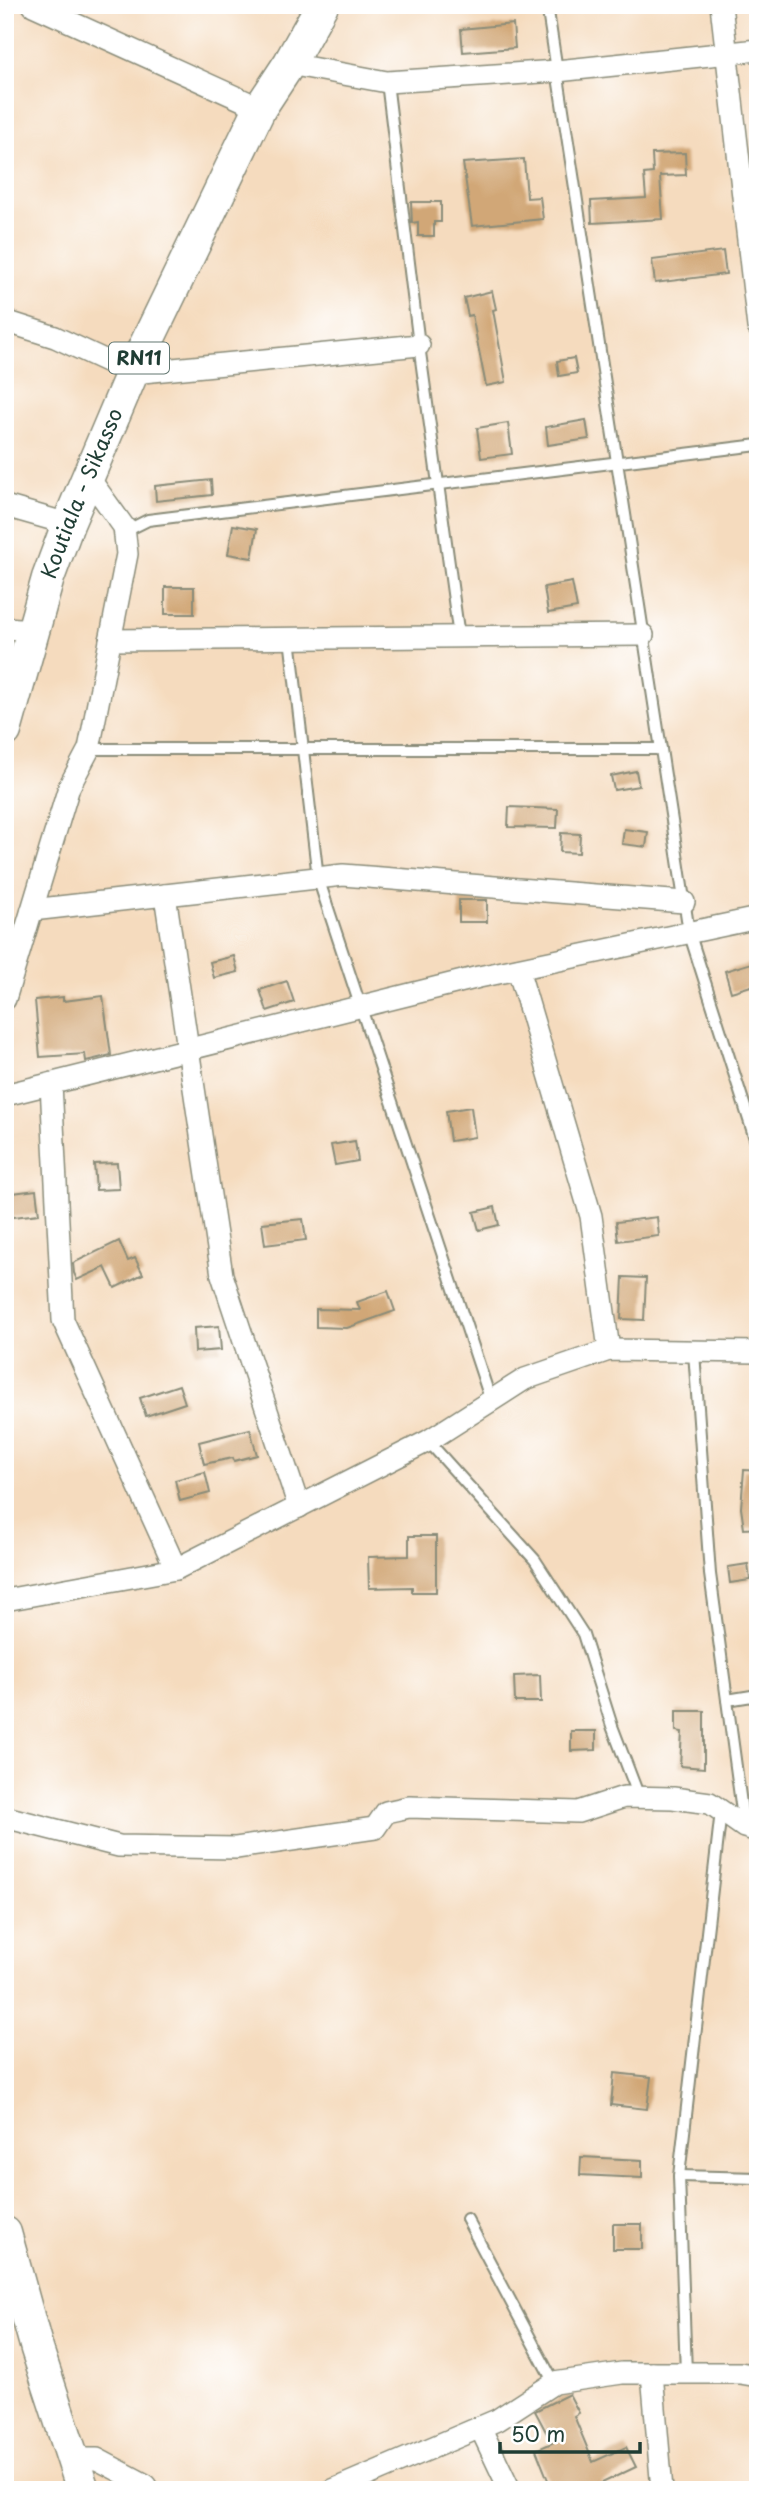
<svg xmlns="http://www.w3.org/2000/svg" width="763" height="2495" font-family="'Playpen Sans',sans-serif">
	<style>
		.building { fill: #d1a777 }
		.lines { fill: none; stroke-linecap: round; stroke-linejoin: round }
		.service-casing { stroke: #8a8c79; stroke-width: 14 }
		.minor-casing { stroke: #8a8c79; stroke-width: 24 }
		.primary-casing { stroke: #8a8c79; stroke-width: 35 }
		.service { stroke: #fff; stroke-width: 10 }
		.minor { stroke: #fff; stroke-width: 21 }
		.primary { stroke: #fff; stroke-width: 32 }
		.labels { text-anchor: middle; stroke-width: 5; stroke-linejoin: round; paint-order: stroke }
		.shield { fill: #fff; stroke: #627771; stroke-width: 2 }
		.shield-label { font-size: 19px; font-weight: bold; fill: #1f3d34 }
		.street-label { font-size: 21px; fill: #1f3d34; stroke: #fff }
	</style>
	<rect width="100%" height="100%" fill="#fff"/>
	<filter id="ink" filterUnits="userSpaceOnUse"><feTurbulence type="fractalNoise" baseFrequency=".0143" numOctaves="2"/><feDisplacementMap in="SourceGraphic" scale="14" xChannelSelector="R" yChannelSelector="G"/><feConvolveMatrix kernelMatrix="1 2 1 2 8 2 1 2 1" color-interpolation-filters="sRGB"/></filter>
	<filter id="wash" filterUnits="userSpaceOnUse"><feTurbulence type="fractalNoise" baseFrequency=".00686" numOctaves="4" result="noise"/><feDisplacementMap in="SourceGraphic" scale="28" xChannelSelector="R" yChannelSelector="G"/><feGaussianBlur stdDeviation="1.57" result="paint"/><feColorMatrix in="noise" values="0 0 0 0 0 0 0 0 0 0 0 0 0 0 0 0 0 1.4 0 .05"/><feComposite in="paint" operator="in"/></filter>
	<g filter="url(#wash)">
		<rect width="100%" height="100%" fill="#f5dbbe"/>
		<g id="blocks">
			<g class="building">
				<path d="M 513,24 L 515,48 L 463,52 L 461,29 Z"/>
				<path d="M 685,153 L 686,175 L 660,176 L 663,219 L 592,223 L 591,201 L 646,198 L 644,174 L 653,173 L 652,154 Z"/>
				<path d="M 524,159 L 527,198 L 540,197 L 543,219 L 472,226 L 463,163 Z"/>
				<path d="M 411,202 L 441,202 L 441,222 L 434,222 L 434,236 L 418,236 L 418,222 L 412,223 Z"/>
				<path d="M 723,251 L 726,274 L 655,283 L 652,260 Z"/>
				<path d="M 492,291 L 496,309 L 493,310 L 506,382 L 486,386 L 472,315 L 468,316 L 464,298 Z"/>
				<path d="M 574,358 L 577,373 L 559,376 L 557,361 Z"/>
				<path d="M 586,420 L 589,439 L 548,445 L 546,427 Z"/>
				<path d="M 508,423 L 512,454 L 481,458 L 477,428 Z"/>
				<path d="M 211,480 L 212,495 L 156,501 L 155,486 Z"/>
				<path d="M 233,525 L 257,529 L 252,558 L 228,554 Z"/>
				<path d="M 572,582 L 577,608 L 548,613 L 544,587 Z"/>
				<rect x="165" y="587" width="29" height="27"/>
				<path d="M 636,771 L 639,786 L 614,790 L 611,776 Z"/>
				<path d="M 509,807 L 558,809 L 557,828 L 508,827 Z"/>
				<path d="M 624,829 L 648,832 L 646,847 L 622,844 Z"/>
				<path d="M 561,833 L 580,834 L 579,853 L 560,852 Z"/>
				<rect x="459" y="900" width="28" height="22"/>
				<path d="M 234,956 L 238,972 L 214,978 L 210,962 Z"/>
				<path d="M 758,961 L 758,984 L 731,992 L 725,971 Z"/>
				<path d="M 287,981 L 294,1002 L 267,1011 L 260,990 Z"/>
				<path d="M 103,996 L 111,1055 L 86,1061 L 85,1054 L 40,1057 L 35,1000 L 63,997 L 63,1001 Z"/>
				<path d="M 471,1107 L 475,1137 L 450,1141 L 446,1111 Z"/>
				<path d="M 355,1141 L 358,1161 L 335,1165 L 331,1145 Z"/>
				<path d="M 117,1163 L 119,1189 L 96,1190 L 94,1164 Z"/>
				<path d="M 36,1190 L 39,1214 L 5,1218 L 5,1194 Z"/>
				<path d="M 495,1207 L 499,1225 L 479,1230 L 474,1212 Z"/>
				<path d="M 657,1217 L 659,1236 L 618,1241 L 616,1222 Z"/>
				<path d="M 303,1219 L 306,1240 L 265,1245 L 262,1223 Z"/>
				<path d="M 119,1241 L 128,1261 L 135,1258 L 143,1274 L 115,1288 L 105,1267 L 77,1280 L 74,1273 L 73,1263 Z"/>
				<path d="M 623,1277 L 646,1278 L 644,1320 L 621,1319 Z"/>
				<path d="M 388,1291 L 395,1311 L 347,1328 L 316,1327 L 316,1309 L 360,1310 L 357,1302 Z"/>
				<path d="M 219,1326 L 221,1350 L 195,1352 L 194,1328 Z"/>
				<path d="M 179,1385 L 185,1403 L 146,1416 L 140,1398 Z"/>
				<path d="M 250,1429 L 257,1455 L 234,1461 L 233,1458 L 204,1464 L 199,1442 Z"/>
				<path d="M 744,1470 L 758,1471 L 758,1528 L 744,1529 L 741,1508 Z"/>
				<path d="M 205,1472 L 210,1493 L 180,1501 L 175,1480 Z"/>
				<path d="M 409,1536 L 436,1536 L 436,1592 L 412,1592 L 412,1587 L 369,1588 L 368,1557 L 409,1556 Z"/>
				<path d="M 748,1564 L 750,1580 L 730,1583 L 728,1567 Z"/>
				<path d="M 540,1675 L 541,1702 L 515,1702 L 514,1676 Z"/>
				<path d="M 676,1711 L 704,1711 L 704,1768 L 680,1766 L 682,1732 L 676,1731 Z"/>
				<path d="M 571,1731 L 596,1731 L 596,1750 L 571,1751 Z"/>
				<path d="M 614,2073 L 651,2077 L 647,2109 L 611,2105 Z"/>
				<path d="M 581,2157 L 642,2160 L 642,2178 L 580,2175 Z"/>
				<rect x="613" y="2224" width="29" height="25"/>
				<path d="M 569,2394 L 579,2413 L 574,2416 L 593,2462 L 626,2447 L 636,2467 L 602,2483 L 605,2490 L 566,2490 L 564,2485 L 552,2490 L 536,2450 L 552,2443 L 535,2411 Z"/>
			</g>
		</g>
	</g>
	<g filter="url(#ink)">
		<use href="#blocks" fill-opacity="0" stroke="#8a8c79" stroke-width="2"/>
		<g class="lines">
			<defs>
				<g id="service">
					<path d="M 547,5 L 689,932 L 758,1148"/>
					<path d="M 387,82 L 419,345 L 459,637"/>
					<path d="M 124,532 L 148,520 L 758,445"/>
					<path d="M 290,638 L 318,878 L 491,1401"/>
					<path d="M 89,749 L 661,749"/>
					<path d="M 694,1352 L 710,1574 L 744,1826"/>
					<path d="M 428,1441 L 535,1560 L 583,1634 L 612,1726 L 639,1797"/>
					<path d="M 727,1700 L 758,1695"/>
					<path d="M 679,2176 L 758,2178"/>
					<path d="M 467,2219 L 554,2383"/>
					<path d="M 686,2373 L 679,2176 L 721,1811"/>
				</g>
				<g id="minor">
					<path d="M 33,5 L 260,108"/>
					<path d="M 721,5 L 758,327"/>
					<path d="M 289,64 L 387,82 L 557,71 L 758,50"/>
					<path d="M 5,321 L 55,337 L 132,373 L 419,345"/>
					<path d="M 5,506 L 68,524"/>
					<path d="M 5,628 L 34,630"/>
					<path d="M 110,640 L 643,635"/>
					<path d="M 165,895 L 222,1275 L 299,1507"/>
					<path d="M 32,910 L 343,875 L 684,902"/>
					<path d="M 518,969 L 591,1216 L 609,1350"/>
					<path d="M 5,999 L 69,787 L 89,749 L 127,554 L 124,527 L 88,477"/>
					<path d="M 51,1084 L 63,1320 L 176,1569"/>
					<path d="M 5,1095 L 479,977 L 758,918"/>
					<path d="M 5,1600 L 176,1569 L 428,1441 L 525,1379 L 609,1350 L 758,1352"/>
					<path d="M 5,1817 L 119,1846 L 236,1848 L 375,1828 L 386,1812 L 409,1807 L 578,1812 L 624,1797 L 673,1798 L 710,1803 L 744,1827 L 758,1831"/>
					<path d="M 652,2373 L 662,2490"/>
					<path d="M 480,2427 L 510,2490"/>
					<path d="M 73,2459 L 97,2459 L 146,2485 L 149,2490"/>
					<path d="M 333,2490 L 497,2420 L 554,2383 L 622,2373 L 740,2373 L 758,2376"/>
				</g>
				<g id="primary">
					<path id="s1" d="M 5,731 L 48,578 L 68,524 L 132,373 L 260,108 L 289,64 L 322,5"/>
					<path d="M 5,2233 L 37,2349 L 83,2490"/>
				</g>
			</defs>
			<use href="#service" class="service-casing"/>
			<use href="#minor" class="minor-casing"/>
			<use href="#primary" class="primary-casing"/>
			<use href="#service" class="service"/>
			<use href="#minor" class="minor"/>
			<use href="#primary" class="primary"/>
		</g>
	</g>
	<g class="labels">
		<rect class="shield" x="109" y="342.5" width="60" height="31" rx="5"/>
		<g class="shield-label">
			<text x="139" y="365">RN11</text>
		</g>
		<g class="street-label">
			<text dy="7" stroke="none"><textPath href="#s1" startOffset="250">Koutiala - Sikasso</textPath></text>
		</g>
	</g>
	<rect width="763" height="2495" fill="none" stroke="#fff" stroke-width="28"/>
	<path d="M500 2442v10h140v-10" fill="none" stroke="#1f3d34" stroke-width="3.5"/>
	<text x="511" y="2442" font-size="21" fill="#1f3d34" stroke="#ffffff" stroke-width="5" paint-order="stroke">50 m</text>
</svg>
